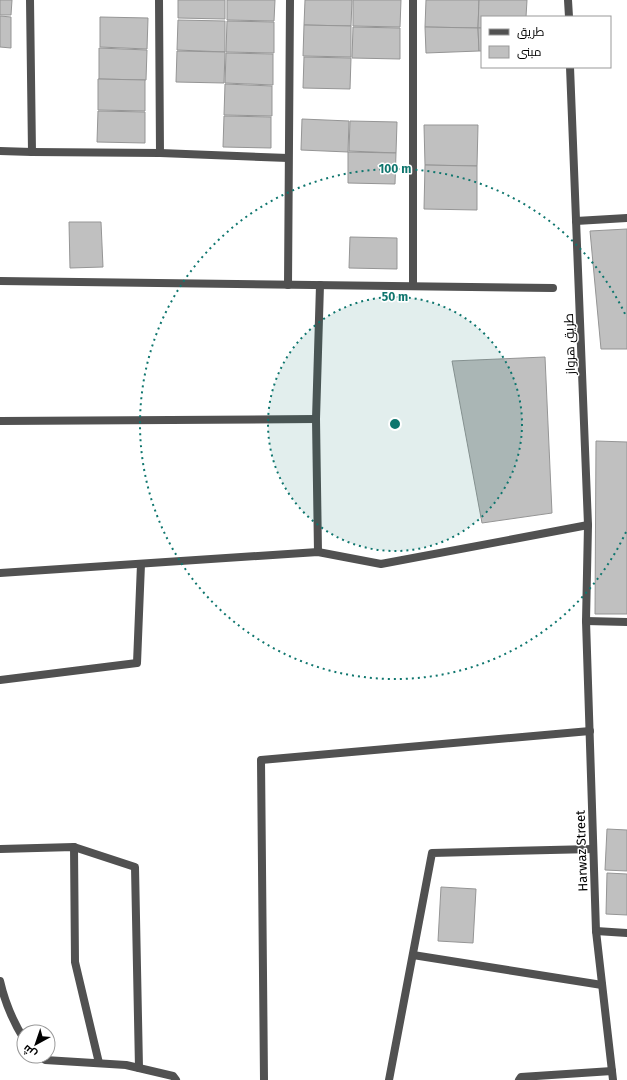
<svg xmlns="http://www.w3.org/2000/svg" width="627" height="1080" font-family="'Fira Sans',Cairo,sans-serif">
	<style>
		.building { fill: #c0c0c0; stroke: #959595 }
		.lines { fill: none; stroke-linecap: round; stroke-linejoin: round }
		.street { stroke: #515151; stroke-width: 8 }
		.ring { fill: none; stroke: #0f766e; stroke-width: 2; stroke-dasharray: 2 4 }
		.labels { text-anchor: middle; stroke-width: 3; stroke-linejoin: round; paint-order: stroke }
		.street-label { font-size: 13px; fill: #000; stroke: #fff }
		.centre { fill: #0f766e; stroke: #fff; stroke-width: 2 }
		.ring-label { font-size: 12px; text-anchor: middle; font-weight: bold; fill: #0f766e; stroke: #fff; stroke-width: 3; stroke-linejoin: round; paint-order: stroke }
	</style>
	<rect width="100%" height="100%" fill="#fff"/>
	<g class="building">
		<path d="M 0,0 L 12,0 L 11,15 L 0,15 Z"/>
		<path d="M 178,0 L 225,0 L 225,19 L 178,18 Z"/>
		<path d="M 227,0 L 275,0 L 274,21 L 227,20 Z"/>
		<path d="M 305,0 L 352,0 L 351,26 L 304,25 Z"/>
		<path d="M 353,0 L 401,0 L 400,27 L 353,26 Z"/>
		<path d="M 426,0 L 479,0 L 478,28 L 425,27 Z"/>
		<path d="M 479,0 L 527,0 L 526,17 L 482,17 L 482,28 L 478,28 Z"/>
		<path d="M 0,16 L 11,17 L 11,48 L 0,47 Z"/>
		<path d="M 100,17 L 148,18 L 147,49 L 100,47 Z"/>
		<path d="M 178,20 L 225,21 L 225,52 L 177,50 Z"/>
		<path d="M 227,21 L 274,22 L 274,53 L 226,52 Z"/>
		<path d="M 304,25 L 351,26 L 351,57 L 303,56 Z"/>
		<path d="M 353,27 L 400,28 L 400,59 L 352,58 Z"/>
		<path d="M 425,27 L 478,28 L 479,51 L 426,53 Z"/>
		<path d="M 478,28 L 482,28 L 482,51 L 479,51 Z"/>
		<path d="M 99,48 L 147,50 L 146,80 L 99,79 Z"/>
		<path d="M 177,51 L 225,52 L 224,83 L 176,82 Z"/>
		<path d="M 226,53 L 273,54 L 273,85 L 225,83 Z"/>
		<path d="M 304,57 L 351,58 L 350,89 L 303,88 Z"/>
		<path d="M 98,79 L 145,80 L 145,111 L 98,110 Z"/>
		<path d="M 225,84 L 272,86 L 272,116 L 224,115 Z"/>
		<path d="M 98,111 L 145,112 L 145,143 L 97,142 Z"/>
		<path d="M 224,116 L 271,117 L 271,148 L 223,147 Z"/>
		<path d="M 302,119 L 349,121 L 348,152 L 301,150 Z"/>
		<path d="M 350,121 L 397,122 L 396,153 L 349,151 Z"/>
		<path d="M 424,125 L 478,125 L 477,166 L 425,165 Z"/>
		<path d="M 348,152 L 396,153 L 395,184 L 348,183 Z"/>
		<path d="M 425,165 L 477,166 L 477,210 L 424,209 Z"/>
		<path d="M 69,222 L 101,222 L 103,267 L 70,268 Z"/>
		<path d="M 627,229 L 627,349 L 601,349 L 590,231 Z"/>
		<path d="M 350,237 L 397,238 L 397,269 L 349,268 Z"/>
		<path d="M 545,357 L 552,513 L 482,523 L 452,361 Z"/>
		<path d="M 596,441 L 627,442 L 627,614 L 595,614 Z"/>
		<path d="M 607,829 L 627,830 L 627,871 L 605,870 Z"/>
		<path d="M 607,873 L 627,874 L 627,915 L 606,914 Z"/>
		<path d="M 441,887 L 476,889 L 473,943 L 438,941 Z"/>
	</g>
	<g class="lines">
		<g class="street">
			<path d="M 568,0 L 569,17"/>
			<path d="M 570,67 L 588,525 L 586,621 L 596,931 L 613,1080"/>
			<path d="M 0,151 L 32,152 L 30,0"/>
			<path d="M 32,152 L 160,153 L 159,0"/>
			<path d="M 160,153 L 288,158"/>
			<path d="M 576,221 L 627,218"/>
			<path d="M 0,281 L 553,288"/>
			<path d="M 288,285 L 290,0"/>
			<path d="M 413,286 L 413,0"/>
			<path d="M 0,421 L 316,419"/>
			<path d="M 318,552 L 316,419 L 320,285"/>
			<path d="M 0,573 L 318,552 L 381,564 L 588,525"/>
			<path d="M 586,621 L 627,622"/>
			<path d="M 0,680 L 137,663 L 141,564"/>
			<path d="M 74,847 L 75,962 L 99,1063"/>
			<path d="M 0,849 L 74,847 L 135,867 L 139,1068"/>
			<path d="M 596,931 L 627,933"/>
			<path d="M 413,955 L 602,985"/>
			<path d="M 0,981 C 5,1003 12,1020 24,1039"/>
			<path d="M 40,1056 L 45,1060 L 126,1065 L 173,1076 L 176,1080"/>
			<path d="M 264,1080 L 261,760 L 590,731"/>
			<path d="M 389,1080 L 432,853 L 593,849"/>
			<path d="M 519,1080 L 521,1077 L 612,1071"/>
		</g>
	</g>
	<circle cx="395" cy="424" r="127" fill="#0f766e" fill-opacity=".12"/>
	<g class="ring">
		<circle cx="395" cy="424" r="127"/>
		<path d="M626 532A255 255 0 1 1 626 316"/>
	</g>
	<g class="labels">
		<g class="street-label">
			<text transform="translate(569 344) rotate(-92)" y="5">طريق هرواز</text>
			<text transform="translate(581 851) rotate(-92)" y="5">Harwaz Street</text>
		</g>
	</g>
	<circle cx="395" cy="424" r="6" class="centre"/>
	<g class="ring-label">
		<text x="395" y="173">100 m</text>
		<text x="395" y="301">50 m</text>
	</g>
	<rect x="481" y="16" width="130" height="52" fill="#ffffff" stroke="#999999"/>
	<rect x="489" y="29" width="20" height="6" fill="#515151" stroke="#999999"/>
	<text x="517" y="36" font-size="12" fill="#000000">طريق</text>
	<rect x="489" y="46" width="20" height="12" fill="#c0c0c0" stroke="#999999"/>
	<text x="517" y="56" font-size="12" fill="#000000">مبنى</text>
	<g transform="translate(36 1044) rotate(220)"><circle r="19" fill="#ffffff" stroke="#999999"/>
	<path d="M0-3L7 15L0 10L-7 15Z" fill="#000000"/>
	<text y="-6" font-size="11" font-weight="bold" text-anchor="middle" fill="#000000">ش</text>
	</g>
</svg>
